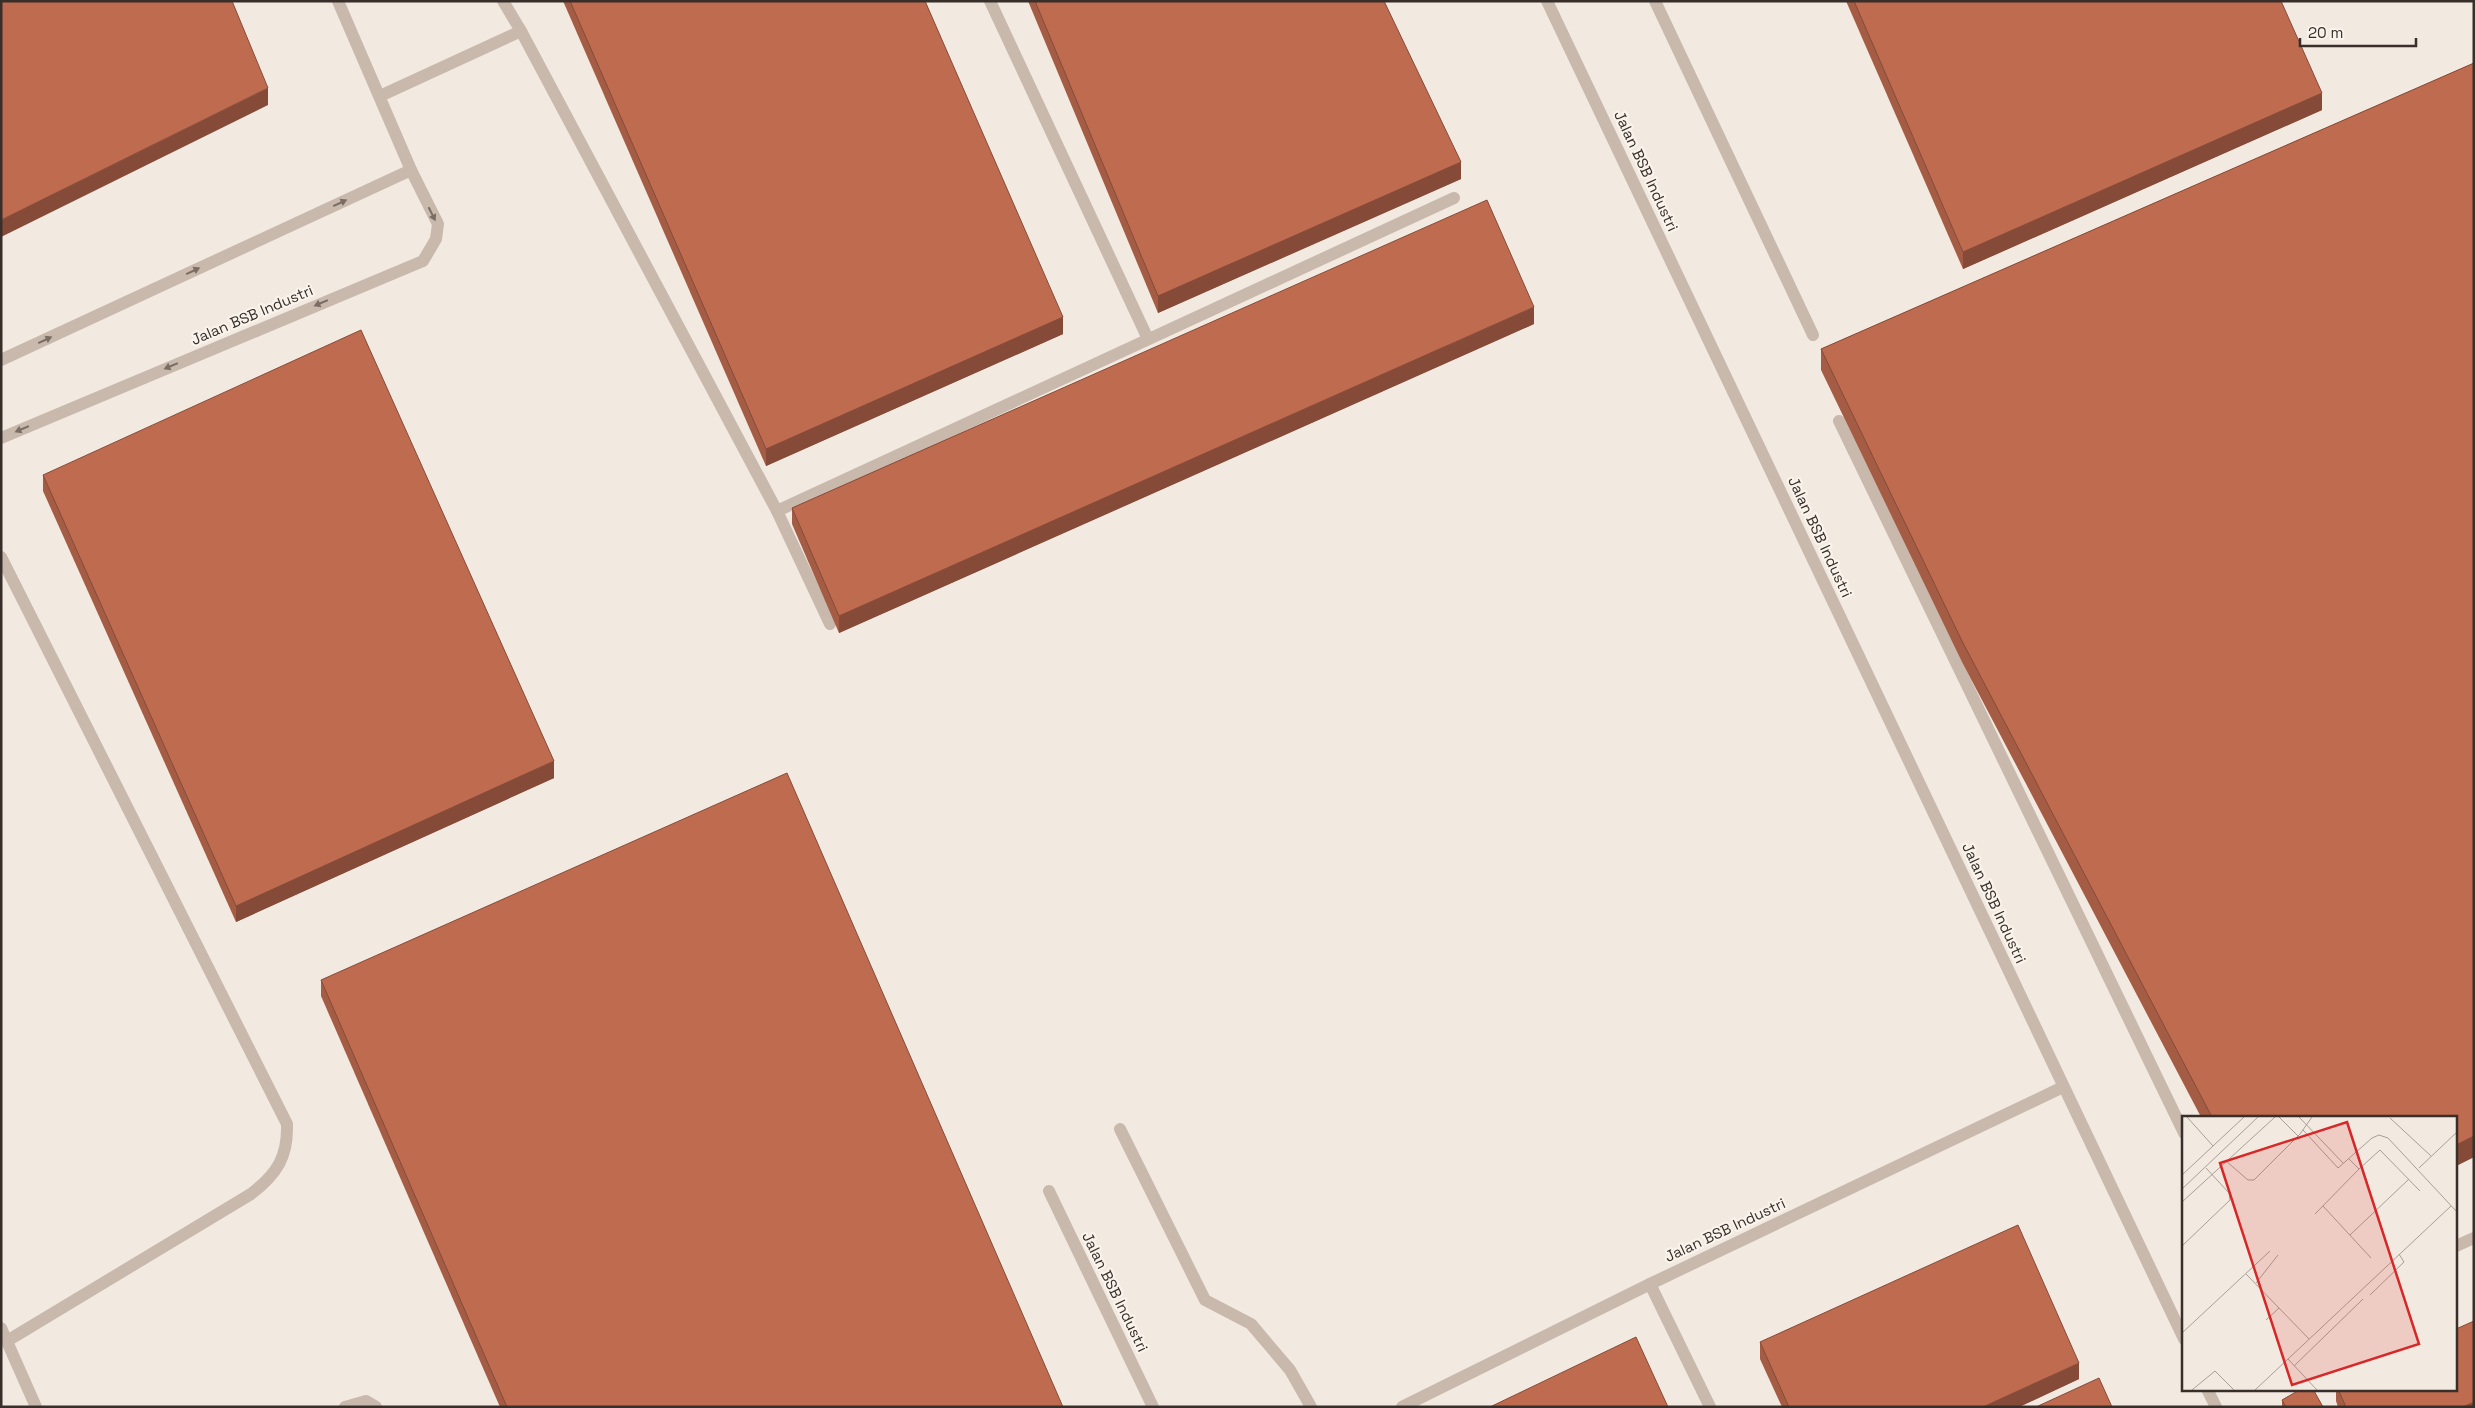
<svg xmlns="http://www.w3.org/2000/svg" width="2475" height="1408" font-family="'Space Grotesk',sans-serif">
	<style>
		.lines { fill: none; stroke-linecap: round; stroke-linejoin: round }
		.service { stroke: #c9b9ac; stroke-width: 12 }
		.wall { fill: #a45c45 }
		.shaded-wall { fill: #864b38 }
		.building { fill: #bf6b50; stroke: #864b38 }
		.oneway { fill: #796d64 }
		.labels { text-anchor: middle; stroke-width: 4.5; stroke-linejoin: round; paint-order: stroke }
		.street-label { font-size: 15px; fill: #382f2a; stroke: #f9f3ec }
		.inset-road { fill: none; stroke: #a89f97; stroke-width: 1 }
		.view { fill: #d62828; fill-opacity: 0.15; stroke: #d62828; stroke-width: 2.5 }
		.inset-edge { fill: none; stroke: #382f2a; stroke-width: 2.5 }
	</style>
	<rect width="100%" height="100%" fill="#f2e9e0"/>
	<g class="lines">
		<g class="service">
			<path d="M 503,1 L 521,31"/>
			<path d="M 990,1 L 1148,339"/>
			<path d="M 1547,1 L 2184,1339"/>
			<path d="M 1655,1 L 1813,335"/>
			<path d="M 380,96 L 521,31 L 777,511 L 830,624"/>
			<path d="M 1,360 L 411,170"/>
			<path d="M 1839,421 L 2184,1133"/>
			<path d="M 1,438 L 423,261 L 436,239 L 438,224 L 411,170 L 338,1"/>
			<path d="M 777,511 L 1454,198"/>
			<path d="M 1,557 L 287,1124 C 288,1157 277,1174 251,1194 L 7,1341"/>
			<path d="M 1120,1129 L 1205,1300 L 1251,1324 L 1290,1370 L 1311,1407"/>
			<path d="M 1049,1191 L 1153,1407"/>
			<path d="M 2456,1246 L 2474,1238"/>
			<path d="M 1650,1284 L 1710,1407"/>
			<path d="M 1,1328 L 36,1407"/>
			<path d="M 2207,1389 L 2216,1407"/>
			<path d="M 345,1407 L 366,1401 L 376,1407"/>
			<path d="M 1402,1407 L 1650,1284 L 2063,1087"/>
		</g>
	</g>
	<g class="wall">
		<path d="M 563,1 L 925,1 L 1063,334 L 766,466 Z"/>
		<path d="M 1028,1 L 1384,1 L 1461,179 L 1158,313 Z"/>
		<path d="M 1846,1 L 2281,1 L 2322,110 L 1963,269 Z"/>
		<path d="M 2474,63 L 2474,1157 L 2456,1166 L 2456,1117 L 2201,1117 L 1962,662 L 1821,370 L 1821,349 Z"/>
		<path d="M 1534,324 L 839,633 L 792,524 L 792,508 Z"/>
		<path d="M 43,475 L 554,778 L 236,922 L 43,491 Z"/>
		<path d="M 321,980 L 1063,1407 L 500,1407 L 321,996 Z"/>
		<path d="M 1760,1342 L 2079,1379 L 2019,1407 L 1782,1407 L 1760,1359 Z"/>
		<path d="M 2336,1389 L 2456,1389 L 2474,1407 L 2338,1407 L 2336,1401 Z"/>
		<path d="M 2282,1400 L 2323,1407 L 2282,1407 Z"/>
	</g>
	<g class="shaded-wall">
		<path d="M 268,88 L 268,105 L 1,237 L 1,220 Z"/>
		<path d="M 2322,93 L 2322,110 L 1963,269 L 1963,252 Z"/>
		<path d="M 1461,162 L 1461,179 L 1158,313 L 1158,296 Z"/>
		<path d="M 1534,307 L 1534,324 L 839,633 L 839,616 Z"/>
		<path d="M 1063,317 L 1063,334 L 766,466 L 766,449 Z"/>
		<path d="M 554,761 L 554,778 L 236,922 L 236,906 Z"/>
		<path d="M 2474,1136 L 2474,1157 L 2456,1166 L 2456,1145 Z"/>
		<path d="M 2079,1363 L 2079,1379 L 2019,1407 L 1983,1407 Z"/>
		<path d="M 2474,1402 L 2474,1407 L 2463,1407 Z"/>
	</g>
	<g class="building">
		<path d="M 1,1 L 232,1 L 268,88 L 1,220 Z"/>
		<path d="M 570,1 L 925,1 L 1063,317 L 766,449 Z"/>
		<path d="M 1035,1 L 1384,1 L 1461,162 L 1158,296 Z"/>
		<path d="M 1854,1 L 2281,1 L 2322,93 L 1963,252 Z"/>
		<path d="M 2474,63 L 2474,1136 L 2456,1145 L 2456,1117 L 2212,1117 L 1962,641 L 1821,349 Z"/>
		<path d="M 1487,200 L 1534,307 L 839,616 L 792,508 Z"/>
		<path d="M 361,330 L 554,761 L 236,906 L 43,475 Z"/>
		<path d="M 787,773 L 1063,1407 L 507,1407 L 321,980 Z"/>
		<path d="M 2018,1225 L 2079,1363 L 1983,1407 L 1789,1407 L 1760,1342 Z"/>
		<path d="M 2474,1321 L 2474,1402 L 2463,1407 L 2346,1407 L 2338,1389 L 2456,1389 L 2456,1329 Z"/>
		<path d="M 1636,1337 L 1668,1407 L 1490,1407 Z"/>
		<path d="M 2099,1378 L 2112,1407 L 2036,1407 Z"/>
		<path d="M 2301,1389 L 2313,1389 L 2323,1407 L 2286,1407 L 2282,1400 Z"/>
	</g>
	<defs><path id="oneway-solid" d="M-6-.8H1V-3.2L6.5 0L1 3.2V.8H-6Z" transform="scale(1.25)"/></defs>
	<g class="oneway">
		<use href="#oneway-solid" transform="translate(340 203) rotate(-25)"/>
		<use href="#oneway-solid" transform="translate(432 214) rotate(63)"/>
		<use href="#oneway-solid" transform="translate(193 271) rotate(-25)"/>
		<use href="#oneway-solid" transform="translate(321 303) rotate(157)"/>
		<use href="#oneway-solid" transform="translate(45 340) rotate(-25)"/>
		<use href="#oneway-solid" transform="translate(171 366) rotate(157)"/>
		<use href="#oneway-solid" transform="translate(22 429) rotate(157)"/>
	</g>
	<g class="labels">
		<g class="street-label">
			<text transform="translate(1646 171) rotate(65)" y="5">Jalan BSB Industri</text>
			<text transform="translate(252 315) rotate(-23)" y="5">Jalan BSB Industri</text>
			<text transform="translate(1820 537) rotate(65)" y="5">Jalan BSB Industri</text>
			<text transform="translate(1994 903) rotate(65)" y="5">Jalan BSB Industri</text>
			<text transform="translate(1725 1230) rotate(-25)" y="5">Jalan BSB Industri</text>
			<text transform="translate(1115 1292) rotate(64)" y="5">Jalan BSB Industri</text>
		</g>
	</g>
	<g transform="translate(2182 1116)">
		<rect width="275" height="275" fill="#f2e9e0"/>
		<path class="inset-road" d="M 5,1 L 31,30M 97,1 L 116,20M 117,1 L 161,47M 208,2 L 249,40M 121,14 L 156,52 L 190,22 L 197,19 L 206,22 L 275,96M 44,45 L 66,64 L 72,64 L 118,18 L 130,1M 237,52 L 275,16M 177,53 L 198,34 L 238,75M 0,59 L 62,1M 0,73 L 76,1M 0,86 L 93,1M 141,90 L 189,142M 133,98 L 177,53 L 167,43M 168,119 L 227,63M 0,130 L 48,84 L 47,77 L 24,52M 64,158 L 127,223M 74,167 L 96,139M 188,179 L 222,146 L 217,138M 84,204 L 97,192M 0,217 L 88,135M 106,243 L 135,274M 112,250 L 181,183M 10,274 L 33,255 L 52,274M 73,274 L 269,90"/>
		<path class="view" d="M 165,6 L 237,228 L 110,269 L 38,47 Z"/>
		<rect width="275" height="275" class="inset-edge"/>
	</g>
	<rect width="2475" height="1408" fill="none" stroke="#382f2a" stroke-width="5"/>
	<path d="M2300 38v8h116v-8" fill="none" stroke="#382f2a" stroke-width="2.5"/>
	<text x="2308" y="38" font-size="15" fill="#382f2a" stroke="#f9f3ec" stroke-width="4" paint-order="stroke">20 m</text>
</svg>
